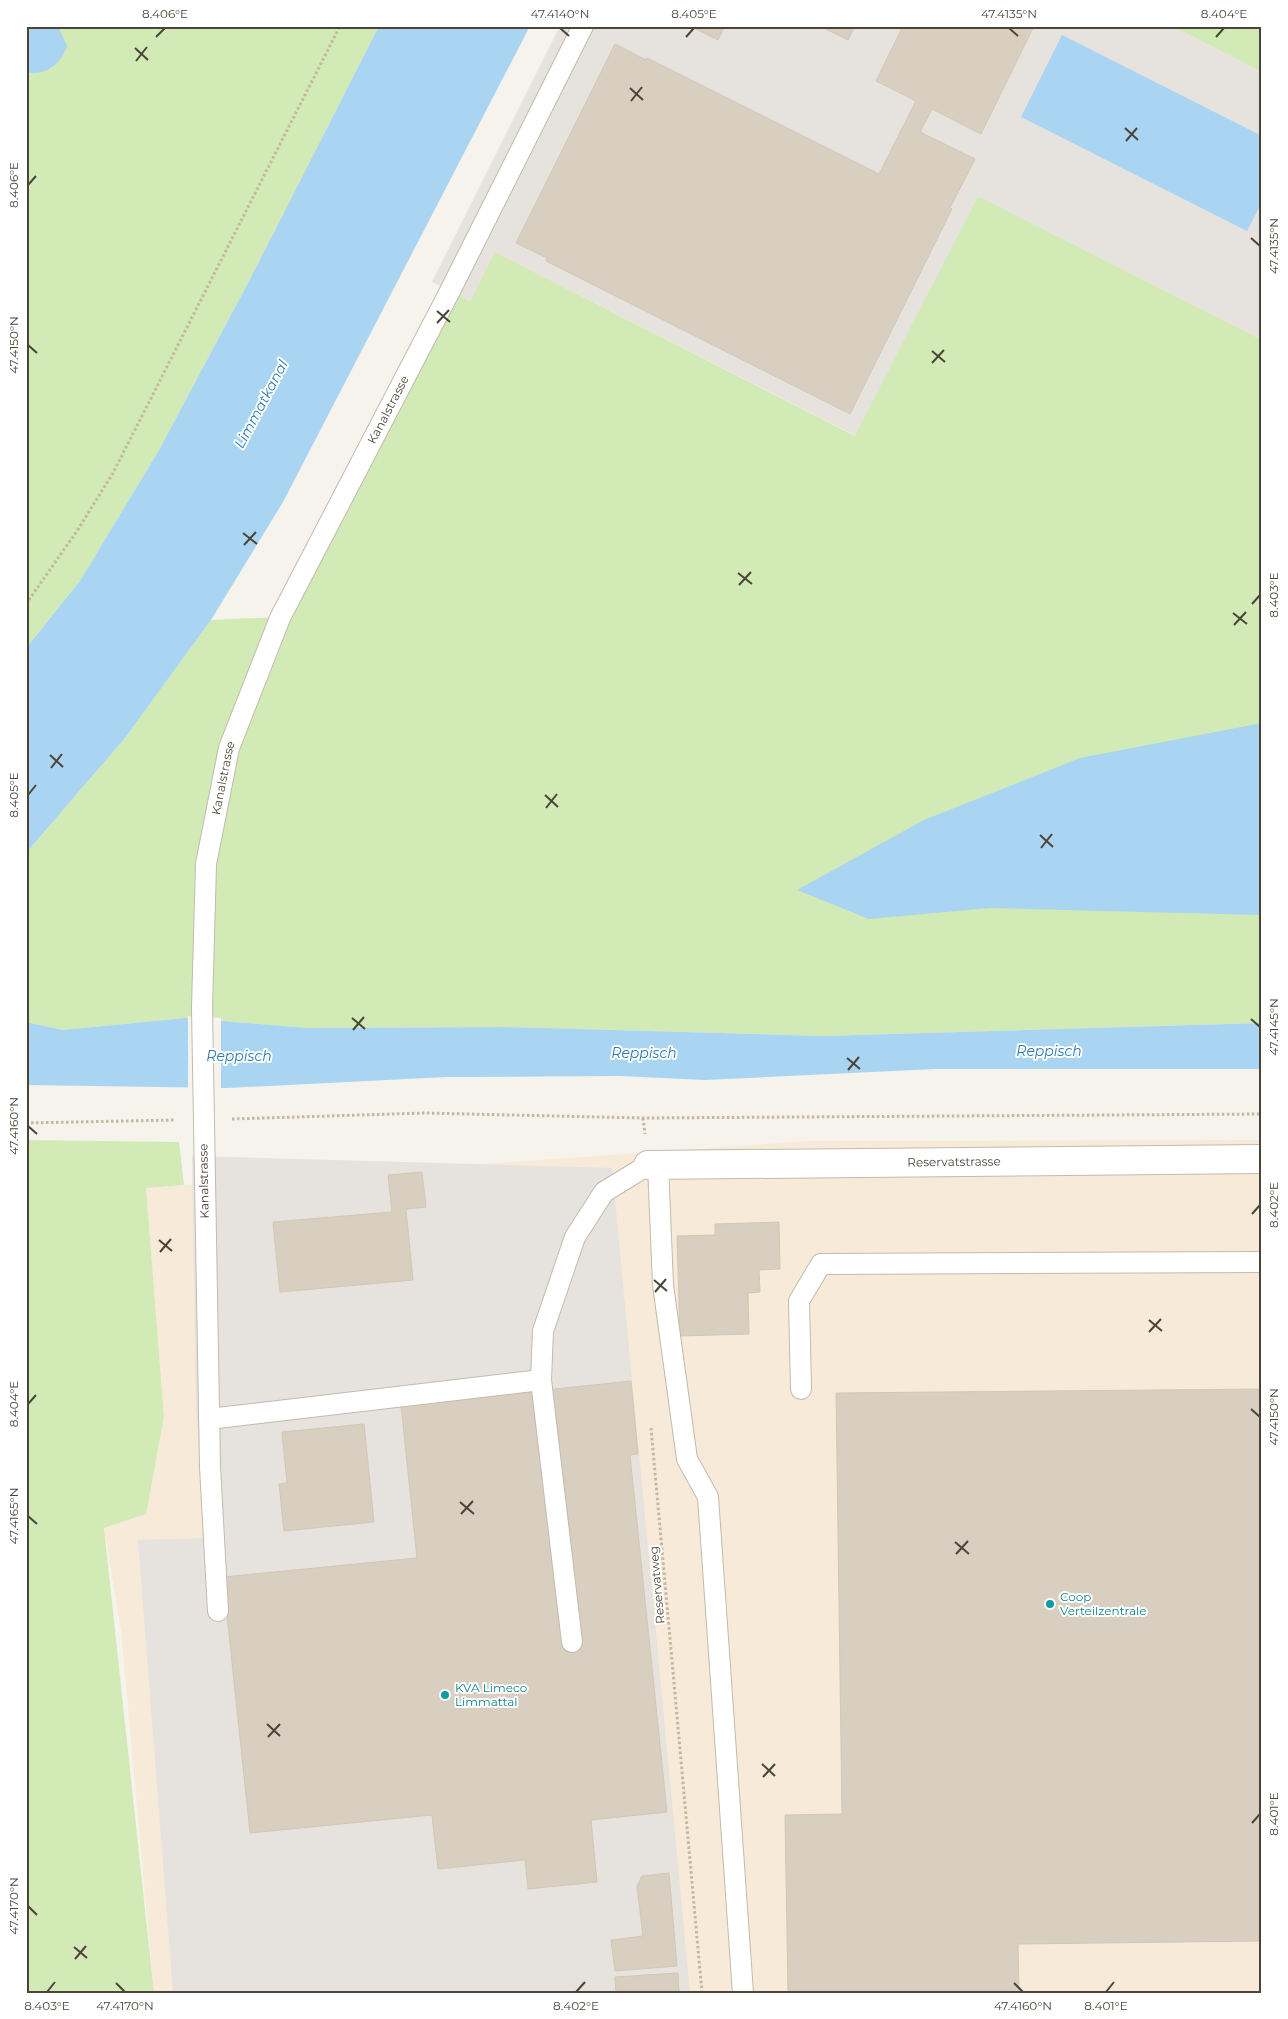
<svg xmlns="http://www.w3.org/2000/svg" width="1288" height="2019" font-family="Montserrat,sans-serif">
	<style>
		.commercial { fill: #f7ead8 }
		.industrial { fill: #e6e2dd }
		.green { fill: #d2eab5 }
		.water { fill: #a9d4f2 }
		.pier { fill: #f6f3ec }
		.building { fill: #d8cfc1; stroke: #d3c7b4 }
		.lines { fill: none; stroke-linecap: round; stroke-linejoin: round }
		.service-casing { stroke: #c2bbae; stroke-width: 22 }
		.minor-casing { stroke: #c2bbae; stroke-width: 30 }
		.path { stroke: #c4b79f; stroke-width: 3; stroke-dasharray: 2.5 2.5; stroke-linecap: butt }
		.service { stroke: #fff; stroke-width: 20 }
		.minor { stroke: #fff; stroke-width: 28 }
		.ticks { fill: none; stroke: #4b4439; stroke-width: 2 }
		.culture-dot { fill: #0f9aa8; stroke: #fff; stroke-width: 2 }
		.labels { text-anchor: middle; stroke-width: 4; stroke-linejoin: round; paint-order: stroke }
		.street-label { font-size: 12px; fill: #4b4439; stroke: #fff }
		.culture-label { font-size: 12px; fill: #0d838f; stroke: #fff; text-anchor: start }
		.water-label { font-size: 14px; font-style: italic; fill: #2e7ab2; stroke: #fff }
		.neatline { fill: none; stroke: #4b4439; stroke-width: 2 }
		.ticks-label { font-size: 12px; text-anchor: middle; fill: #4b4439 }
	</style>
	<rect width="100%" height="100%" fill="#f6f3ec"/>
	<path class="commercial" d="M 1262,1140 L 1262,1993 L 154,1993 L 121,1630 L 104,1528 L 146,1514 L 164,1417 L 146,1188 L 809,1141 Z"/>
	<g class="industrial">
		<path d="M 560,26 L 1172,26 L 1262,72 L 1262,340 L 978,196 L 856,436 L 495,252 L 470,301 L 432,282 Z"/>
		<path d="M 192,1156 L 612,1168 L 690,1993 L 173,1993 L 138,1540 L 205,1538 L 196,1408 Z"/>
	</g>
	<g class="green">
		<path d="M 26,26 L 379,26 L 248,283 L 159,450 L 80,581 L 26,648 Z"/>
		<path d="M 1172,26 L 1262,26 L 1262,72 Z"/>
		<path d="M 978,196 L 1262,340 L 1262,1023 L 824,1036 L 504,1027 L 308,1028 L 185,1018 L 63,1030 L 26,1022 L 26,853 L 125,738 L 211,620 L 281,617 L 450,291 L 470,301 L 495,252 L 855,436 Z"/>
		<path d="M 26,1140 L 179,1142 L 184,1185 L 146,1188 L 164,1417 L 146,1514 L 104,1528 L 154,1993 L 26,1993 Z"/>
	</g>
	<g class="water">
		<path d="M 26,26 L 58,26 L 67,46 C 62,63 45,77 26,72 Z"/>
		<path d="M 379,26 L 530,26 L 283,502 L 211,620 L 125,738 L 26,853 L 26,648 L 80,581 L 159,450 L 248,283 Z"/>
		<path d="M 1062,35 L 1262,136 L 1262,202 L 1247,231 L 1021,117 Z"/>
		<path d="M 1262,723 L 1262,915 L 990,908 L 869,919 L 797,890 L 924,820 L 1080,758 Z"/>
		<path d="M 185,1018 L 308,1028 L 504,1027 L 824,1036 L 1262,1023 L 1262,1069 L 935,1069 L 705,1080 L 620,1076 L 446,1077 L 227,1088 L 26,1085 L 26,1022 L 63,1030 Z"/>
	</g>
	<path class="pier" d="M 188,1016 L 221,1018 L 221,1090 L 188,1090 Z"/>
	<g class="building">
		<path d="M 690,26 L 725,26 L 718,40 Z"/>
		<path d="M 820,26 L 855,26 L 848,40 Z"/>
		<path d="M 903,26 L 1034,26 L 981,134 L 932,109 L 920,132 L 975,159 L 950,208 L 952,209 L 850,414 L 546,261 L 547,258 L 516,243 L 615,44 L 646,60 L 647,58 L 879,174 L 916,101 L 876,81 Z"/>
		<path d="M 422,1172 L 426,1207 L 406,1209 L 413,1280 L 280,1292 L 273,1222 L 392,1212 L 388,1175 Z"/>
		<path d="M 779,1222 L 780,1269 L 759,1270 L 760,1292 L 748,1293 L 749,1334 L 680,1336 L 677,1236 L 715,1235 L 715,1224 Z"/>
		<path d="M 631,1381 L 638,1454 L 630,1455 L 667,1812 L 591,1820 L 597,1882 L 528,1889 L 525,1860 L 438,1869 L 432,1815 L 250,1833 L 223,1577 L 417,1558 L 401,1405 Z"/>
		<path d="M 1262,1389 L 1262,1941 L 1018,1944 L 1019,1993 L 788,1993 L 785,1815 L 842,1814 L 836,1393 Z"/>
		<path d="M 364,1424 L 374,1522 L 284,1531 L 279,1484 L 287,1483 L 282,1432 Z"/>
		<path d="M 669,1873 L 677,1966 L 615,1971 L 611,1940 L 643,1936 L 637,1886 L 642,1876 Z"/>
		<path d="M 678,1973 L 679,1993 L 616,1993 L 615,1977 Z"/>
	</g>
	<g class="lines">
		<defs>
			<g id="service">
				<path d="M 658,1165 L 663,1285 L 687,1459 L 708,1497 L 743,1993"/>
				<path d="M 801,1389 L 799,1301 L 821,1264 L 1262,1262"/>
				<path d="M 209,1419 L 541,1380"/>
				<path id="s1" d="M 218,1611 L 210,1467 L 202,1008 L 206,864 L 229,748 L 280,618 L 450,291 L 583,26"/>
				<path d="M 572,1642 L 541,1380 L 543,1331 L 575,1237 L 604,1192 L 648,1165"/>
			</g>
			<g id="minor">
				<path id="s2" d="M 648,1165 L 1262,1159"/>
			</g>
		</defs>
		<use href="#service" class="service-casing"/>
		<use href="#minor" class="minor-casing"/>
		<g class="path">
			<path d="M 26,604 L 77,531 L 113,473 L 340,26"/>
			<path d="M 643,1118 L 645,1134"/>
			<path d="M 232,1119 L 424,1113 L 643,1118 L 1262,1114"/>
			<path d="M 26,1123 L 176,1120"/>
			<path d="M 651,1428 L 702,1993"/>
		</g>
		<use href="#service" class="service"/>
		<use href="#minor" class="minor"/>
	</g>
	<path class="ticks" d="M 560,28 L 569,36M 1009,28 L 1018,36M 156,37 L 165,28M 686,37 L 694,28M 1216,37 L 1224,28M 135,48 L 148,60M 136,61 L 147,47M 630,88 L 643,100M 631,101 L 642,87M 1125,128 L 1138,140M 1126,141 L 1137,128M 28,185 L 36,176M 1251,238 L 1260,246M 437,311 L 450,322M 437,323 L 449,310M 28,345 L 37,353M 932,351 L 945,362M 932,363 L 944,350M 243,533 L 257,544M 244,545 L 256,532M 738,573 L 752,584M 739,585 L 751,572M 1252,604 L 1260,595M 1233,613 L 1247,624M 1234,625 L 1246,612M 50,755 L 63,767M 51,768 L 62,754M 28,795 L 36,785M 545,795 L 558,807M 546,808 L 557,794M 1040,835 L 1053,847M 1041,848 L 1052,834M 352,1018 L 365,1029M 1251,1019 L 1260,1027M 353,1030 L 364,1017M 847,1058 L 860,1069M 848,1070 L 859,1057M 28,1126 L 37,1134M 1252,1214 L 1260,1205M 159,1240 L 172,1251M 160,1252 L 171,1239M 654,1280 L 667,1291M 655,1292 L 666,1279M 1149,1320 L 1162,1331M 1149,1332 L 1161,1319M 28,1404 L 36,1395M 1251,1409 L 1260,1417M 460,1502 L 474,1514M 461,1514 L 473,1501M 28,1516 L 37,1524M 955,1542 L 969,1554M 956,1554 L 968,1541M 267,1724 L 280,1736M 268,1737 L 280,1724M 762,1764 L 775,1776M 763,1777 L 775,1764M 1252,1823 L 1260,1814M 28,1906 L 37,1915M 74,1947 L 87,1958M 75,1959 L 86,1946M 116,1983 L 125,1992M 1014,1983 L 1023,1992M 47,1992 L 55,1982M 576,1992 L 585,1982M 1106,1992 L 1114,1982"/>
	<g class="culture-dot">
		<circle cx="1050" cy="1604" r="5"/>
		<circle cx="445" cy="1695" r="5"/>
	</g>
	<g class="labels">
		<g class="street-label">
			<text dy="4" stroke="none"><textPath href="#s1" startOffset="1240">Kanalstrasse</textPath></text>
			<text dy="4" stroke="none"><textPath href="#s1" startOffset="835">Kanalstrasse</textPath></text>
			<text dy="4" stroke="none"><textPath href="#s2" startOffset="306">Reservatstrasse</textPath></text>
			<text transform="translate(204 1181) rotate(-91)" y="4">Kanalstrasse</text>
			<text transform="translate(657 1585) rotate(-95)" y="4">Reservatweg</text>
		</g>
		<g class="culture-label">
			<text x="1060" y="1601">Coop<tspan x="1060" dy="14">Verteilzentrale</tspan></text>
			<text x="455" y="1692">KVA Limeco<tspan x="455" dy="14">Limmattal</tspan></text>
		</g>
		<g class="water-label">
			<text transform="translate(261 404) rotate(-62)" y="5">Limmatkanal</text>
			<text x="1049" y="1056">Reppisch</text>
			<text x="644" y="1058">Reppisch</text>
			<text x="239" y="1061">Reppisch</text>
		</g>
	</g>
	<rect width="1288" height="2019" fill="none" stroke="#ffffff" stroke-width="55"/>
	<rect x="28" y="28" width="1232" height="1964" class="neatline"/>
	<g class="ticks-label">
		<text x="165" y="18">8.406°E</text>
		<text x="560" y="18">47.4140°N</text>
		<text x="694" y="18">8.405°E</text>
		<text x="1009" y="18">47.4135°N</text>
		<text x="1224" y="18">8.404°E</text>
		<text transform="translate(14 185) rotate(-90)" y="4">8.406°E</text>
		<text transform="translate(1274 246) rotate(-90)" y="4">47.4135°N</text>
		<text transform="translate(14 345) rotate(-90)" y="4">47.4150°N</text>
		<text transform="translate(1274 595) rotate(-90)" y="4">8.403°E</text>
		<text transform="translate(14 795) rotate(-90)" y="4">8.405°E</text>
		<text transform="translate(1274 1027) rotate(-90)" y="4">47.4145°N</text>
		<text transform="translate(14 1126) rotate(-90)" y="4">47.4160°N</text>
		<text transform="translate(1274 1205) rotate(-90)" y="4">8.402°E</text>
		<text transform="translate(14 1404) rotate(-90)" y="4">8.404°E</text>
		<text transform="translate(1274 1417) rotate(-90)" y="4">47.4150°N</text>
		<text transform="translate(14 1516) rotate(-90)" y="4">47.4165°N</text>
		<text transform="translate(1274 1814) rotate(-90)" y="4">8.401°E</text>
		<text transform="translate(14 1906) rotate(-90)" y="4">47.4170°N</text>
		<text x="47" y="2010">8.403°E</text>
		<text x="125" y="2010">47.4170°N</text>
		<text x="576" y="2010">8.402°E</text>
		<text x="1023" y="2010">47.4160°N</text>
		<text x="1106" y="2010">8.401°E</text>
	</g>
</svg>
